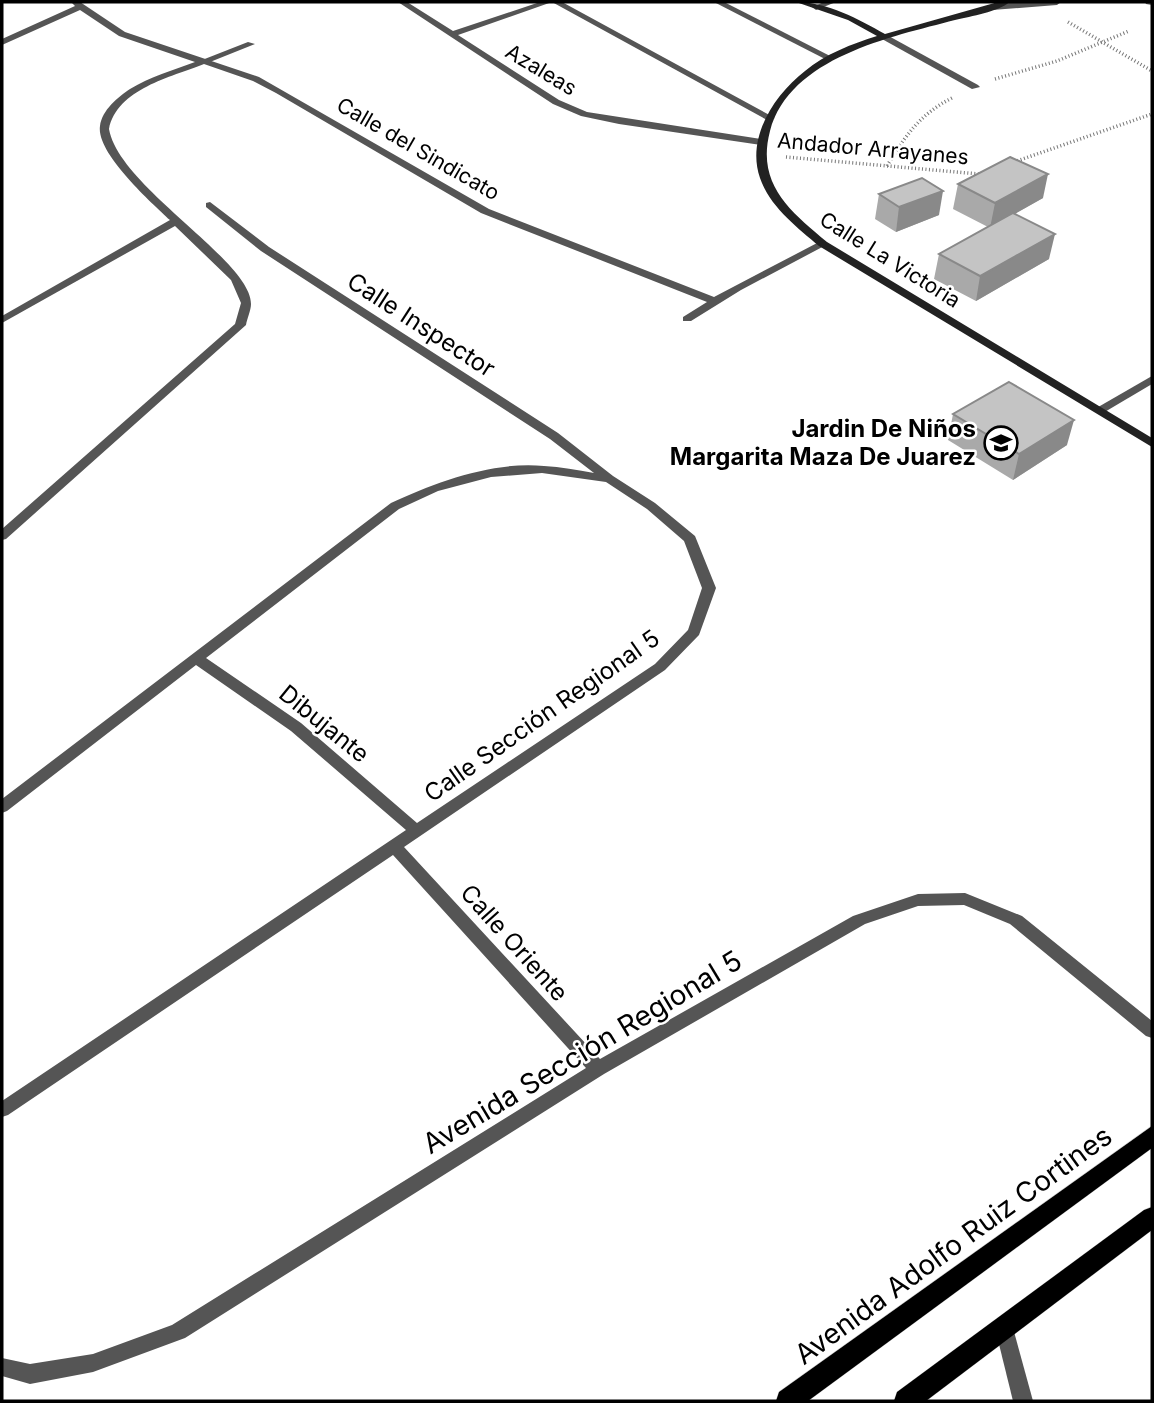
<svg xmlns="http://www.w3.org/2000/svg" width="1154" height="1403" font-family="Inter,sans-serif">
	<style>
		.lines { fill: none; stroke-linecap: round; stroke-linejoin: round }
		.primary-casing { stroke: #dbdbdb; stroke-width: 1 }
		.path { stroke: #777; stroke-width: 3.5; stroke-dasharray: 1 2.5; stroke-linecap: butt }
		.lane { fill: #555; fill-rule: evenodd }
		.street { fill: #555; fill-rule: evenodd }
		.secondary { fill: #222; fill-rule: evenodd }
		.primary { fill: #000; fill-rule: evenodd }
		.wall { fill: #a9a9a9 }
		.shaded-wall { fill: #898989 }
		.building { fill: #c4c4c4; stroke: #898989; stroke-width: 2 }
		.labels { text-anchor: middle; stroke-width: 5; stroke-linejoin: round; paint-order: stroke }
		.far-street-label { font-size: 21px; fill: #000; stroke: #fff }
		.street-label { font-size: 24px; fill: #000; stroke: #fff }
		.poi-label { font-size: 24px; font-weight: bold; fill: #000; stroke: #fff; text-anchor: end }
		.near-street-label { font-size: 28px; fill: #000; stroke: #fff }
	</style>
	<rect width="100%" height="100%" fill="#fff"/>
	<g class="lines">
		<defs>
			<g id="primary">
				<path d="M 1152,1126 L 1152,1148 L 808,1401 L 776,1401 L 779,1392 Z"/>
				<path d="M 1152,1207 L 1152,1230 L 926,1401 L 894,1401 L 897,1392 L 1144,1210 Z"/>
			</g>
		</defs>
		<use href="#primary" class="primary-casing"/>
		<g class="path">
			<path d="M 1068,22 L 1152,71"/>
			<path d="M 995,79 L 1057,61 L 1129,31"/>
			<path d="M 786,157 L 979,174"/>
			<path d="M 1014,162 L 1152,114"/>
			<path d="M 887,166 C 905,136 920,114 952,98"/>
		</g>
		<path class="lane" d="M 248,42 L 255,44 L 205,64 L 197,62 Z"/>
		<g class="street">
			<path d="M 71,2 L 80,2 L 125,32 L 259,77 L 489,209 L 714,297 L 819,242 L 823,241 L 828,244 L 741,290 L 691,321 L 683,321 L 683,317 L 707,302 L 481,213 L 276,93 L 253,81 L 204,64 C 171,77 117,89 109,129 C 119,187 251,260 251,304 C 251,310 247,319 246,325 L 6,539 L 2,540 L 2,529 L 235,324 L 241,303 L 231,280 L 175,226 L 2,323 L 2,316 L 170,220 C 151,202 96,153 100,126 C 102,110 118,97 130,89 C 150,77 173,70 195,62 L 119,36 L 80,10 L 2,45 L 2,39 L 75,6 Z"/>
			<path d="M 398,2 L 407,2 L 453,31 L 540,2 L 562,2 L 775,118 L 767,120 L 552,2 L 458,35 L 559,100 L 587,112 L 761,139 L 766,142 L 761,145 L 619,124 L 581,116 L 553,104 Z"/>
			<path d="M 714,2 L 724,2 L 834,58 L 827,60 Z"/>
			<path d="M 824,2 L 836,2 L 816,10 L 812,7 Z"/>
			<path d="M 1027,2 L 1061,2 L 1057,5 L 992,10 L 988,7 L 992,4 Z"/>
			<path d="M 1145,2 L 1152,2 L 1152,5 L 1146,4 Z"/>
			<path d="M 885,34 L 978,85 L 980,87 L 972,89 L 882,39 L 881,37 Z"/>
			<path d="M 210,202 L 269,247 L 558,433 L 613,476 L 655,503 L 695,536 L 716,588 L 699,635 L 665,670 L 404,847 L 600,1059 L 853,916 L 918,894 L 965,893 L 1022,916 L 1152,1021 L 1152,1038 L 1146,1036 L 1010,924 L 964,905 L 918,906 L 865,924 L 604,1074 L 185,1338 L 93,1372 L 30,1384 L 2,1376 L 2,1358 L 30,1364 L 93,1354 L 172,1325 L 586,1068 L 393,855 L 8,1115 L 2,1117 L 2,1101 L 406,830 L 291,731 L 196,665 L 7,811 L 2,813 L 2,799 L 391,503 C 436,482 493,461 544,466 C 561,467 577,470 594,473 L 550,439 L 261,251 L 206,207 L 206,203 ZM 542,473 L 606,482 L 647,509 L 684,541 L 702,588 L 688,630 L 655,664 L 417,823 L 301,723 L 206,658 L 399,509 L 438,491 L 491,477 Z"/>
			<path d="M 1152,376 L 1152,384 L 1103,413 L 1099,414 L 1093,410 Z"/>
			<path d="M 1004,1319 L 1011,1322 L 1013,1328 L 1033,1401 L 1013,1401 L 995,1328 L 997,1322 Z"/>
		</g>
		<path class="secondary" d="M 796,2 C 828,2 858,19 885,34 L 998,2 L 1010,2 C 997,12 972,16 955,20 C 891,37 790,57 770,131 C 756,184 790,211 827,242 L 1152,438 L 1152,447 L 819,246 C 797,227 770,207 760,178 C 746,138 774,95 805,71 C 825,54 852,44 877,36 L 848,20 Z"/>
		<use href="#primary" class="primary"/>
	</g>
	<g class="wall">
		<path d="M 958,184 L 1043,198 L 1014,214 L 1049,259 L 976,301 L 934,279 L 939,254 L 988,227 L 953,209 Z"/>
		<path d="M 879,194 L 939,215 L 896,232 L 875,219 Z"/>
		<path d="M 953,414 L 1067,445 L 1013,480 L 948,440 Z"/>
	</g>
	<g class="shaded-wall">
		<path d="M 1048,174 L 1043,198 L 990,228 L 995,203 Z"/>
		<path d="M 943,191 L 939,215 L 896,232 L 899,207 Z"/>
		<path d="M 1055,234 L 1049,259 L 976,301 L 980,276 Z"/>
		<path d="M 1074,420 L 1067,445 L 1013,480 L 1019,454 Z"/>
	</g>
	<g class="building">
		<path d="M 1010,157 L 1048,174 L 995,203 L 958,184 Z"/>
		<path d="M 922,178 L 943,191 L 899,207 L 879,194 Z"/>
		<path d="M 1013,213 L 1055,234 L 980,276 L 939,254 Z"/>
		<path d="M 1009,382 L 1074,420 L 1019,454 L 953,414 Z"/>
	</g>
	<defs>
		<symbol id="school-ring" viewBox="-11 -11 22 22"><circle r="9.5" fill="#fff" stroke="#000" stroke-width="1.5"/><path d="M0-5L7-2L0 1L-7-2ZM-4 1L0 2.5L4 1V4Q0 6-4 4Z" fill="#000"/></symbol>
	</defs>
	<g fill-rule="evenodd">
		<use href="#school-ring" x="982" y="424" width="38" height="38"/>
	</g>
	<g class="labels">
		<g class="far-street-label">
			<text transform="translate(541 70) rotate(31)" y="7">Azaleas</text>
			<text transform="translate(418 149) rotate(30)" y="7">Calle del Sindicato</text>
			<text transform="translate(873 149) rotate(5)" y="7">Andador Arrayanes</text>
			<text transform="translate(890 260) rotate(32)" y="7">Calle La Victoria</text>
		</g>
		<g class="street-label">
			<text transform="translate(421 325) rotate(33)" y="8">Calle Inspector</text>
			<text transform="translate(542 716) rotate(-35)" y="8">Calle Sección Regional 5</text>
			<text transform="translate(324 724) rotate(39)" y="8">Dibujante</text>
			<text transform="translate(514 943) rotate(48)" y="8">Calle Oriente</text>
		</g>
		<g class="poi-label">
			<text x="976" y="437">Jardin De Niños<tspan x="976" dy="28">Margarita Maza De Juarez</tspan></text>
		</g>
		<g class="near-street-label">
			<text transform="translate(582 1052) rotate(-31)" y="10">Avenida Sección Regional 5</text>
			<text transform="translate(953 1245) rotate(-36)" y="10">Avenida Adolfo Ruiz Cortines</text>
		</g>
	</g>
	<rect width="1154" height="1403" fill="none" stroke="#000000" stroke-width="7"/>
</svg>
